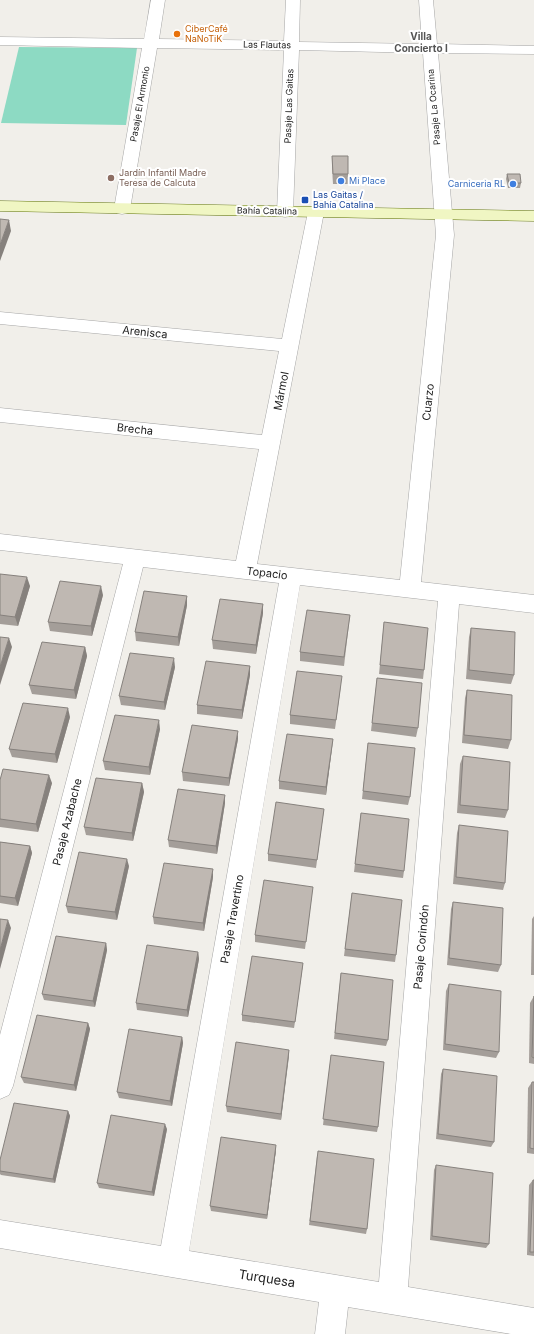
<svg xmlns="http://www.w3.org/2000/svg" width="534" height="1334" font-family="Inter,sans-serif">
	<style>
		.pitch { fill: #8ddac3 }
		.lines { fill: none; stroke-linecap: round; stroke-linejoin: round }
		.street-casing { stroke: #a6a6a6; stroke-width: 1 }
		.secondary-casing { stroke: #62750d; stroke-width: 1 }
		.street { fill: #fff; fill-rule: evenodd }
		.secondary { fill: #f0f6c3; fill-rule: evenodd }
		.wall { fill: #a49e99 }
		.shaded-wall { fill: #86817d }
		.building { fill: #bfb8b2; stroke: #86817d }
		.food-dot { fill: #e8710a; stroke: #fff; stroke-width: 1.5 }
		.education-dot { fill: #8d6e63; stroke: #fff; stroke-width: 1.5 }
		.shop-dot { fill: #3f7fe0; stroke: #fff; stroke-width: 1.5 }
		.transit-dot { fill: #1a4fb4; stroke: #fff; stroke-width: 1.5 }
		.labels { text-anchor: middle; stroke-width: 4; stroke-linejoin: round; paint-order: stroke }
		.far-food-label { font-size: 9px; fill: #c56008; stroke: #fff; text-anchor: start }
		.far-street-label { font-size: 9px; fill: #222; stroke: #fff }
		.far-education-label { font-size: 9px; fill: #785e54; stroke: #fff; text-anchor: start }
		.far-shop-label { font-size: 9px; fill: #366cbe; stroke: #fff; text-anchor: start }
		.far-transit-label { font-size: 9px; fill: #164399; stroke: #fff; text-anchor: start }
		.far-neighbourhood-label { font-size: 10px; font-weight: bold; fill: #555; stroke: #fff }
		.street-label { font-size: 11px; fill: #222; stroke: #fff }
		.near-street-label { font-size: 13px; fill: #222; stroke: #fff }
	</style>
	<rect width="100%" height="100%" fill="#f1efea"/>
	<path class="pitch" d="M 19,47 L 137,48 L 126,125 L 1,123 Z"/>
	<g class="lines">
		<defs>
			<path id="street" d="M 151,0 L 165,0 L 159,39 L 284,41 L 286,0 L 300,0 L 299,42 L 422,44 L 419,0 L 433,0 L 437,44 L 534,46 L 534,54 L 438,53 L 454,235 L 421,582 L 534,595 L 534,613 L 459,604 L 408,1287 L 534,1308 L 534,1334 L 511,1334 L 348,1307 L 345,1334 L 315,1334 L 319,1302 L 0,1248 L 0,1220 L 161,1246 L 279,583 L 143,567 L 13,1086 L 9,1095 L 0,1099 L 0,1035 L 123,564 L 0,550 L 0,534 L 236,561 L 259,449 L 0,422 L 0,408 L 262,435 L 279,351 L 0,324 L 0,312 L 282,339 L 308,212 L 310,208 L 316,207 L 322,208 L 324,212 L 257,564 L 400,580 L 436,235 L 423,53 L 299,50 L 293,212 L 291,216 L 285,217 L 279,216 L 277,212 L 284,50 L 157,48 L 130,209 L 128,213 L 122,214 L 116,213 L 114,209 L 142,48 L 0,45 L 0,37 L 144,39 ZM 300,585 L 438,601 L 379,1282 L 189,1251 Z"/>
			<path id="secondary" d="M 0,201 L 534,211 L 534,221 L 0,211 Z"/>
		</defs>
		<use href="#street" class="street-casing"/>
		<use href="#secondary" class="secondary-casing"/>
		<use href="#street" class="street"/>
		<use href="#secondary" class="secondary"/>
	</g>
	<g class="wall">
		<path d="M 332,156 L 348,174 L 348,184 L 333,184 L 332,167 Z"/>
		<path d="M 507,174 L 521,183 L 520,188 L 508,188 L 506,179 Z"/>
		<path d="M 0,574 L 30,586 L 18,626 L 0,624 Z"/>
		<path d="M 103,595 L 92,636 L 50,631 L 48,622 Z"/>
		<path d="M 187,596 L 187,605 L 179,646 L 136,641 L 135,632 Z"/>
		<path d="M 263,604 L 263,613 L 256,654 L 213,649 L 212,640 Z"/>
		<path d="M 350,615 L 344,666 L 300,661 L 300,652 Z"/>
		<path d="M 384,622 L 424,670 L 423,679 L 379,674 Z"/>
		<path d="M 471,628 L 514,675 L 511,684 L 466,679 L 469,637 Z"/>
		<path d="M 85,647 L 87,656 L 76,699 L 32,694 L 29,685 Z"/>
		<path d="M 250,666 L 250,675 L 242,719 L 197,714 L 197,705 Z"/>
		<path d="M 175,667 L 165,710 L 121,705 L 119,696 Z"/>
		<path d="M 377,678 L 418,728 L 416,737 L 371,731 Z"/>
		<path d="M 341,685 L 335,729 L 290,724 L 290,715 Z"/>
		<path d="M 467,690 L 511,740 L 508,749 L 462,743 L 465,698 Z"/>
		<path d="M 70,717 L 57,763 L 12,757 L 9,749 Z"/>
		<path d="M 160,729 L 150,775 L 105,770 L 103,761 Z"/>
		<path d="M 238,739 L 229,786 L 183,781 L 182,772 Z"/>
		<path d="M 333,739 L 326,795 L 279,789 L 279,781 Z"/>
		<path d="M 368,743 L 410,797 L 408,805 L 362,799 Z"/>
		<path d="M 463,756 L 508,810 L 505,818 L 457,813 L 460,764 Z"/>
		<path d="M 0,780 L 52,783 L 38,832 L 0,827 Z"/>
		<path d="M 142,783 L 144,792 L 133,841 L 86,835 L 84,827 Z"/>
		<path d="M 225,795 L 225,803 L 217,854 L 169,847 L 168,840 Z"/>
		<path d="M 324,809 L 316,868 L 268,861 L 268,854 Z"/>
		<path d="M 361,813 L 404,871 L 403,878 L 354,872 Z"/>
		<path d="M 459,825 L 505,883 L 503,890 L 453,884 L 457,833 Z"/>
		<path d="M 0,842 L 30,846 L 32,853 L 18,906 L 0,903 Z"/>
		<path d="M 129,866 L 117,920 L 68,913 L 66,906 Z"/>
		<path d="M 213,877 L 204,931 L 154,924 L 153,917 Z"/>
		<path d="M 352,893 L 396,955 L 395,962 L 344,956 Z"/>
		<path d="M 312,894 L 305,949 L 255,942 L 255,935 Z"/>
		<path d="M 453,902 L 501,965 L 498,972 L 447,965 L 451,909 Z"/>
		<path d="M 534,916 L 534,975 L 531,975 L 532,919 Z"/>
		<path d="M 106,943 L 107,950 L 95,1007 L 44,1000 L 42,994 Z"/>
		<path d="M 198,952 L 199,959 L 188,1017 L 137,1010 L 136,1003 Z"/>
		<path d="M 303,963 L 294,1028 L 242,1021 L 242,1015 Z"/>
		<path d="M 341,973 L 388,1040 L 386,1046 L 334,1039 Z"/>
		<path d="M 449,984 L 499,1052 L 496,1058 L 443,1050 L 446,991 Z"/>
		<path d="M 534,996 L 534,1064 L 529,1063 L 530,1003 Z"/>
		<path d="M 88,1023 L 90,1029 L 76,1091 L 24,1083 L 21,1077 Z"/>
		<path d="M 182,1037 L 183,1043 L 172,1106 L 119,1098 L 117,1092 Z"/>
		<path d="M 289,1050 L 281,1120 L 227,1112 L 226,1106 Z"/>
		<path d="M 331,1055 L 378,1127 L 377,1132 L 323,1125 Z"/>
		<path d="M 443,1069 L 494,1142 L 491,1147 L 436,1139 L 441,1074 Z"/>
		<path d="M 532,1082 L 534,1082 L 534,1154 L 527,1153 L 528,1088 Z"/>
		<path d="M 68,1111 L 70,1116 L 55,1183 L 1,1175 L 0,1174 L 0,1160 Z"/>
		<path d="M 167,1129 L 154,1196 L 99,1188 L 97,1183 Z"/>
		<path d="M 276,1150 L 267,1219 L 211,1211 L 210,1206 Z"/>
		<path d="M 317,1156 L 367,1229 L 366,1234 L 309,1225 Z"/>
		<path d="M 436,1165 L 489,1244 L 486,1248 L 430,1240 L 434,1170 Z"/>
		<path d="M 533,1180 L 534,1180 L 534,1256 L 527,1255 L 529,1185 Z"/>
	</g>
	<g class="shaded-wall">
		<path d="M 9,220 L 11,231 L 0,261 L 0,245 Z"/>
		<path d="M 27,577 L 30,586 L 18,626 L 15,617 Z"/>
		<path d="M 101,586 L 103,595 L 92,636 L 91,626 Z"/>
		<path d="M 187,596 L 187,605 L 179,646 L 178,637 Z"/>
		<path d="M 263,604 L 263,613 L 256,654 L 256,645 Z"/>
		<path d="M 9,638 L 12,647 L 0,685 L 0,667 Z"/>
		<path d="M 85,647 L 87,656 L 76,699 L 74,690 Z"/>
		<path d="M 174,658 L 175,667 L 165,710 L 164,702 Z"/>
		<path d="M 250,666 L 250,675 L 242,719 L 242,710 Z"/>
		<path d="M 68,708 L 70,717 L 57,763 L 55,754 Z"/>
		<path d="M 159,720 L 160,729 L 150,775 L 149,767 Z"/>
		<path d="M 238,731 L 238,739 L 229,786 L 229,778 Z"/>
		<path d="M 333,739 L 332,748 L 326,795 L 326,787 Z"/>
		<path d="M 49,775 L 52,783 L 38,832 L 36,824 Z"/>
		<path d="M 142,783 L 144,792 L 133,841 L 132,833 Z"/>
		<path d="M 225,795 L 225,803 L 217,854 L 216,846 Z"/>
		<path d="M 30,846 L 32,853 L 18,906 L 15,898 Z"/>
		<path d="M 127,859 L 129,866 L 117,920 L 115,912 Z"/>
		<path d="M 213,869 L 213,877 L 204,931 L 203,923 Z"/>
		<path d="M 8,920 L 11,928 L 0,969 L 0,950 Z"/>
		<path d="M 106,943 L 107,950 L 95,1007 L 93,1001 Z"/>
		<path d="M 198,952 L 199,959 L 188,1017 L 187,1010 Z"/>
		<path d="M 303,963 L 302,969 L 294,1028 L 295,1022 Z"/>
		<path d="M 88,1023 L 90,1029 L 76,1091 L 74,1085 Z"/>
		<path d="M 182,1037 L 183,1043 L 172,1106 L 170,1101 Z"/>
		<path d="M 289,1050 L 289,1056 L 281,1120 L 281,1114 Z"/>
		<path d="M 68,1111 L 70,1116 L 55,1183 L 53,1179 Z"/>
		<path d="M 165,1124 L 167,1129 L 154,1196 L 152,1192 Z"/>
		<path d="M 276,1145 L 276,1150 L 267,1219 L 267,1215 Z"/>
	</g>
	<g class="building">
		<path d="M 332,156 L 348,156 L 348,174 L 333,174 Z"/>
		<path d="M 507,174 L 520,174 L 521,183 L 509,183 Z"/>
		<path d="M 0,219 L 9,220 L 0,245 Z"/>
		<path d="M 0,574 L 27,577 L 15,617 L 0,615 Z"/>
		<path d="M 60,581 L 101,586 L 91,626 L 48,622 Z"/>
		<path d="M 144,591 L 187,596 L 178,637 L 135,632 Z"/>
		<path d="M 220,599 L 263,604 L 256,645 L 212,640 Z"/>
		<path d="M 307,610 L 350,615 L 344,657 L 300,652 Z"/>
		<path d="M 384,622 L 428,628 L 424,670 L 380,665 Z"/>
		<path d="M 471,628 L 515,632 L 514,675 L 469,670 Z"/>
		<path d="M 0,637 L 9,638 L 0,667 Z"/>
		<path d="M 42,642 L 85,647 L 74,690 L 29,685 Z"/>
		<path d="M 130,653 L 174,658 L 164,702 L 119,696 Z"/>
		<path d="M 206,661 L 250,666 L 242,710 L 197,705 Z"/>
		<path d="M 297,671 L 342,676 L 336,720 L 290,715 Z"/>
		<path d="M 377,678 L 422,683 L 418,728 L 372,723 Z"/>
		<path d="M 467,690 L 512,695 L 511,740 L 464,735 Z"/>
		<path d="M 23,703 L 68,708 L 55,754 L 9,749 Z"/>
		<path d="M 115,715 L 159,720 L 149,767 L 103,761 Z"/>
		<path d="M 192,725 L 238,731 L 229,778 L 182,772 Z"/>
		<path d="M 287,734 L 333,739 L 326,787 L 279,781 Z"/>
		<path d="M 368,743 L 415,748 L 410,797 L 363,791 Z"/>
		<path d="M 463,756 L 510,762 L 508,810 L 460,805 Z"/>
		<path d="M 3,769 L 49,775 L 36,824 L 0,819 L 0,780 Z"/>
		<path d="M 96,778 L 142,783 L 132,833 L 84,827 Z"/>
		<path d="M 178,789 L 225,795 L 216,846 L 168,840 Z"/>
		<path d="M 276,802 L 324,809 L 317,860 L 268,854 Z"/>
		<path d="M 361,813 L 409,819 L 404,871 L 355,864 Z"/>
		<path d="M 459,825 L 508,831 L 505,883 L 456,877 Z"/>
		<path d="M 0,842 L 30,846 L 15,898 L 0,896 Z"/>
		<path d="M 79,852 L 127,859 L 115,912 L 66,906 Z"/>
		<path d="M 164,863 L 213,869 L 203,923 L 153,917 Z"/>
		<path d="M 264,880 L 313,887 L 306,942 L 255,935 Z"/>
		<path d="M 352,893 L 402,900 L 396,955 L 345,949 Z"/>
		<path d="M 453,902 L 503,908 L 501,965 L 449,958 Z"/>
		<path d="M 0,919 L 8,920 L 0,950 Z"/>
		<path d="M 56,936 L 106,943 L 93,1001 L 42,994 Z"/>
		<path d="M 147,945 L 198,952 L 187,1010 L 136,1003 Z"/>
		<path d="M 252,956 L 303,963 L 295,1022 L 242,1015 Z"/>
		<path d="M 341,973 L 393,980 L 388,1040 L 335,1033 Z"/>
		<path d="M 449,984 L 501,991 L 499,1052 L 445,1044 Z"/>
		<path d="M 534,996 L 534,1058 L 532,1057 Z"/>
		<path d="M 37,1015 L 88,1023 L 74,1085 L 21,1077 Z"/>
		<path d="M 129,1029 L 182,1037 L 170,1101 L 117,1092 Z"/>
		<path d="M 236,1042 L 289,1050 L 281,1114 L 226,1106 Z"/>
		<path d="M 331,1055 L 384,1062 L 378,1127 L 323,1119 Z"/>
		<path d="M 443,1069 L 497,1076 L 494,1142 L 438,1134 Z"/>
		<path d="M 532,1082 L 534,1082 L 534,1149 L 530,1148 Z"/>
		<path d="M 14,1103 L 68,1111 L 53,1179 L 0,1171 L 0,1160 Z"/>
		<path d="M 111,1115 L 165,1124 L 152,1192 L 97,1183 Z"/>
		<path d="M 221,1137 L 276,1145 L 267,1215 L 210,1206 Z"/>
		<path d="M 318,1151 L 374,1159 L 367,1229 L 310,1221 Z"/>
		<path d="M 436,1165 L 493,1173 L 489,1244 L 432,1236 Z"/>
		<path d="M 533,1180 L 534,1180 L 534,1252 L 530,1252 Z"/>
	</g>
	<circle class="food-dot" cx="177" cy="34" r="4"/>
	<circle class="education-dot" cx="111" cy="178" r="4"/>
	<g class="shop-dot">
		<circle cx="341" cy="181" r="4"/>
		<circle cx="513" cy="184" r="4"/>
	</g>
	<rect class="transit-dot" x="301" y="196" width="8" height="8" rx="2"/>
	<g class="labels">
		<g class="far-food-label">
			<text x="185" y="32">CiberCafé<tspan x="185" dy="10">NaNoTiK</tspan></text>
		</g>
		<g class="far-street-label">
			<text transform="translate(267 45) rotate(1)" y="3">Las Flautas</text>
			<text transform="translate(140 104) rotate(-80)" y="3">Pasaje El Armonio</text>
			<text transform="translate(289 106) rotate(-88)" y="3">Pasaje Las Gaitas</text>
			<text transform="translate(434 107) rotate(-95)" y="3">Pasaje La Ocarina</text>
			<text transform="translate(267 211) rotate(1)" y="3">Bahía Catalina</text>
		</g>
		<g class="far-education-label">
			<text x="119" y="176">Jardín Infantil Madre<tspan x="119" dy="10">Teresa de Calcuta</tspan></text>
		</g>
		<g class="far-shop-label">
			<text x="349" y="184">Mi Place</text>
			<text x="505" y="187" text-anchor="end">Carniceria RL</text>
		</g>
		<g class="far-transit-label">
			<text x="313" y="198">Las Gaitas /<tspan x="313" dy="10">Bahía Catalina</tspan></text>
		</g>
		<g class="far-neighbourhood-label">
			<text x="421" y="40">Villa<tspan x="421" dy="12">Concierto I</tspan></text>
		</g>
		<g class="street-label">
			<text transform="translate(145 332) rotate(6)" y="4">Arenisca</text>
			<text transform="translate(281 391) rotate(-79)" y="4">Mármol</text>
			<text transform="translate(428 402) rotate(-84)" y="4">Cuarzo</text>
			<text transform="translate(135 429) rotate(6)" y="4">Brecha</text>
			<text transform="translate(267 573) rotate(7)" y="4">Topacio</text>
			<text transform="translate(67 822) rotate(-76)" y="4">Pasaje Azabache</text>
			<text transform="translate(232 919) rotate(-80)" y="4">Pasaje Travertino</text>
			<text transform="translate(421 947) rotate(-85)" y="4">Pasaje Corindón</text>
		</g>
		<g class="near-street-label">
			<text transform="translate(267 1278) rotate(9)" y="5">Turquesa</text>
		</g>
	</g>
</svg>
